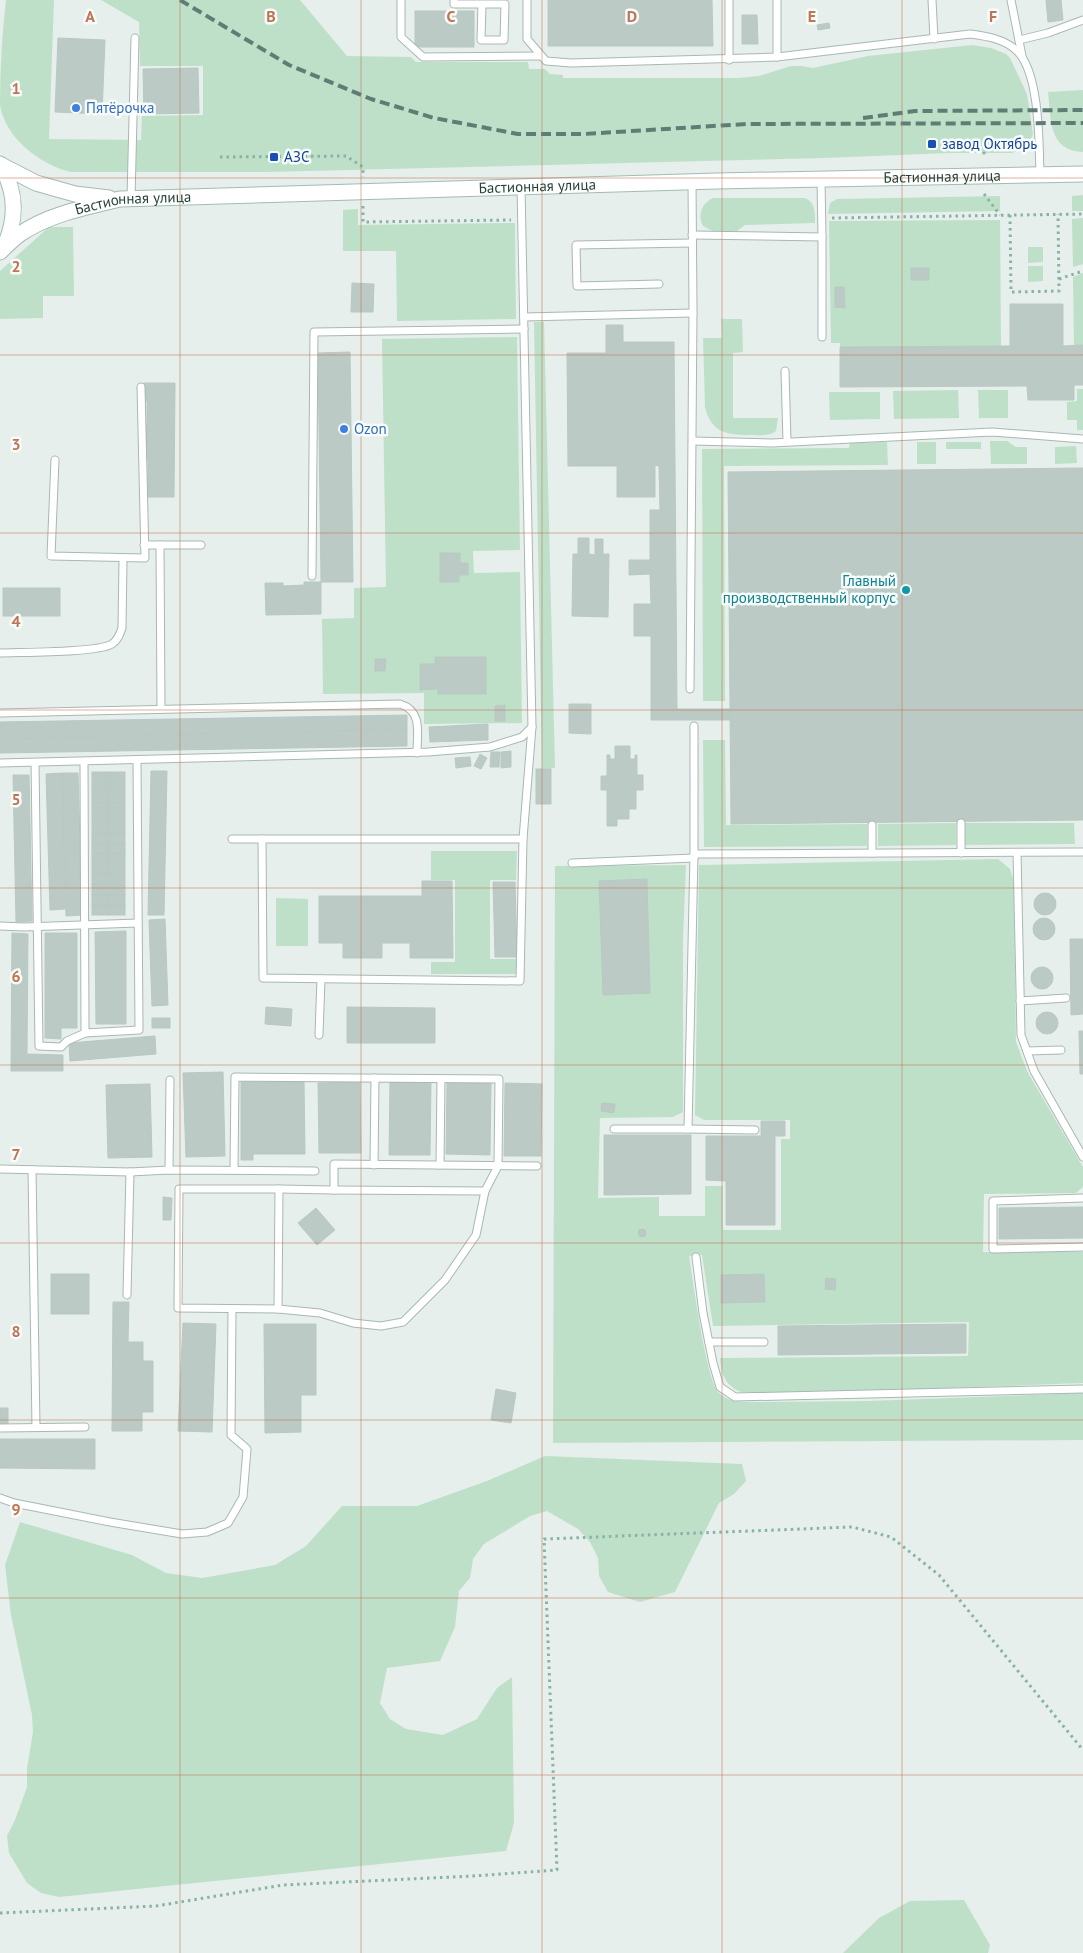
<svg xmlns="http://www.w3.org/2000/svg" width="1083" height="1953" font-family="'PT Sans',sans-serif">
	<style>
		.green { fill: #bfe0c8; fill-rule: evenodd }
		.building { fill: #bbcac4; stroke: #b8c9c2 }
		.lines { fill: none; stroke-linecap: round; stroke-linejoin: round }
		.service-casing { stroke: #a8b8b2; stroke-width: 9 }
		.secondary-casing { stroke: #a4bbb3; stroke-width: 17 }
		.path { stroke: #86b3a5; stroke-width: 3; stroke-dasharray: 2.5 4; stroke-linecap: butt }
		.service { stroke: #fff; stroke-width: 7 }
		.secondary { stroke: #fff; stroke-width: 15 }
		.rail { stroke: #5f7d75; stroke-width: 4; stroke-dasharray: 10 5; stroke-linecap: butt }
		.grid { fill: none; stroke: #c07456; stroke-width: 1; stroke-opacity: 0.55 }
		.shop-dot { fill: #3f7fe0; stroke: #f7fbf9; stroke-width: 2 }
		.transit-dot { fill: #1a4fb4; stroke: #f7fbf9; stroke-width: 2 }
		.culture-dot { fill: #0f9aa8; stroke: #f7fbf9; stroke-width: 2 }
		.labels { text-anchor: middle; stroke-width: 5; stroke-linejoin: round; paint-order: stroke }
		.shop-label { font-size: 15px; fill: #366cbe; stroke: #f7fbf9; text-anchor: start }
		.transit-label { font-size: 15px; fill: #164399; stroke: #f7fbf9; text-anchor: start }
		.street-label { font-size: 15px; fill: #24423a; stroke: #f7fbf9 }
		.culture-label { font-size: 15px; fill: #0d838f; stroke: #f7fbf9; text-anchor: end }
		.grid-label { font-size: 16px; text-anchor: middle; font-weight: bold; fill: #c07456; stroke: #f7fbf9; stroke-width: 5; stroke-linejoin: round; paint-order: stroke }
	</style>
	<rect width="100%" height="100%" fill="#e6efeb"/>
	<g class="green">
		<path d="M 6,0 L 54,0 L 49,139 L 141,140 L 142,116 L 203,115 L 203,66 L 140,66 L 139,22 L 101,0 L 300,0 L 347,56 L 411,57 L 416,62 L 528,62 L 529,69 L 545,69 L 550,74 L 563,75 L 563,78 L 738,78 L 759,76 L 791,66 L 801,66 L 813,68 L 868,56 L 972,45 L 991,48 L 1006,54 L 1010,58 L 1027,94 L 1033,134 L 1030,141 L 1023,148 L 1012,153 L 950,153 L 823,158 L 268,172 L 71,172 C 40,165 4,137 0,104 C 0,69 2,34 6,0 Z"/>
		<path d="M 1083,90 L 1083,152 C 1048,151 1051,118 1048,92 Z"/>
		<path d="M 1083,195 L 1083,211 L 1072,211 L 1072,196 Z"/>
		<path d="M 1000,196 L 1000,211 L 828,214 L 830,203 L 837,199 Z"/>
		<path d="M 713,198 L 805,198 C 816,203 815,213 815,223 L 745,225 L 737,231 L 713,231 L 703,226 C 697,215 702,203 713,198 Z"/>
		<path d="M 358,209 L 358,225 L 515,223 L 516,319 L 397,321 L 396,251 L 343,251 L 343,210 Z"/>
		<path d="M 1083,218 L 1083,264 L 1073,267 L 1072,219 Z"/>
		<path d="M 1000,220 L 1001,346 L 840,347 L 840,343 L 831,343 L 829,221 ZM 911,268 L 929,268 L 929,280 L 911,280 ZM 835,287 L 844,287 L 845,307 L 835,307 Z"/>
		<path d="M 49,227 L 73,227 L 74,296 L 43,296 L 43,318 L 0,319 L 0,271 Z"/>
		<path d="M 1028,247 L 1043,247 L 1043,262 L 1028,263 Z"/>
		<path d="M 1028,266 L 1043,266 L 1043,281 L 1028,282 Z"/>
		<path d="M 1083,273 L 1083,345 L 1074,345 L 1073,277 Z"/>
		<path d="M 721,319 L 742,319 L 743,352 L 733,353 L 733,418 L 778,418 L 776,431 L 773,433 C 765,436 757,435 749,435 C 726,435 711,432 705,407 L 703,338 L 722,338 Z"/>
		<path d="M 534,322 L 544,322 L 555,768 L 542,769 Z"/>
		<path d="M 517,337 L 520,550 L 473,551 L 474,573 L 520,572 L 522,723 L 424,724 L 424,693 L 323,694 L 322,619 L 354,618 L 354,588 L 386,587 L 382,339 Z"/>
		<path d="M 1077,389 L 1083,389 L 1083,430 L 1077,430 L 1077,420 L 1067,420 L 1067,402 L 1077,401 Z"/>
		<path d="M 958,390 L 959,418 L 894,419 L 893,391 Z"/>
		<path d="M 978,390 L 1008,390 L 1008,418 L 979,418 Z"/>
		<path d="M 829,392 L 880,392 L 880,419 L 830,420 Z"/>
		<path d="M 990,441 L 1007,441 L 1016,447 L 1027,447 L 1027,464 L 991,464 Z"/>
		<path d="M 887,442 L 888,465 L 724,466 L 725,701 L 703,701 L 702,449 L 849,448 L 850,443 Z"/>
		<rect x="917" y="442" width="19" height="22"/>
		<rect x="946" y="442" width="35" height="7"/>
		<path d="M 1076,446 L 1077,463 L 1055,464 L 1055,447 Z"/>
		<path d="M 703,740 L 725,740 L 726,825 L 867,824 L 867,846 L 704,847 Z"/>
		<path d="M 956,823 L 956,845 L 878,846 L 878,824 Z"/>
		<path d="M 965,823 L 1074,823 L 1075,844 L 965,845 Z"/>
		<path d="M 431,851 L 517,851 L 516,880 L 490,880 L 490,959 L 516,959 L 516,974 L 431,974 L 431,962 L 455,962 L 455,880 L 431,880 Z"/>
		<path d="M 998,859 L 1010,869 L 1014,881 L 1016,1042 L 1027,1071 L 1083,1167 L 1083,1187 L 1076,1193 L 984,1194 L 983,1252 L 1083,1252 L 1083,1383 L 837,1392 L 741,1392 C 725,1385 721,1374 720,1358 L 968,1356 L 969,1322 L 713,1326 L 702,1255 L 689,1256 C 693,1280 706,1380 719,1393 C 727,1401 738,1402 749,1402 L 869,1401 L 1083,1393 L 1083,1440 L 553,1443 L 555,866 L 686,865 L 683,939 L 683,1112 L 673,1117 L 600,1118 L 598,1198 L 659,1197 L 659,1216 L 705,1216 L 705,1186 L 723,1186 L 723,1230 L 781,1230 L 781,1139 L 790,1139 L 790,1120 L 704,1120 L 695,1115 L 699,865 Z"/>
		<path d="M 276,898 L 308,899 L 308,946 L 276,946 Z"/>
		<path d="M 545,1456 L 742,1464 L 746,1481 L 734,1494 L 719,1503 L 675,1592 L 640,1602 L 608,1592 L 599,1576 L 598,1558 L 590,1542 L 578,1529 L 547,1511 L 530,1516 L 484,1544 L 473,1559 L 470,1578 L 459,1591 L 455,1627 L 440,1661 L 387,1668 L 380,1703 L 390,1719 L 406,1729 L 443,1735 L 477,1719 L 497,1688 L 512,1677 L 514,1823 L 506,1851 L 59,1897 L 41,1893 L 27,1883 L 9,1853 L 7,1836 L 15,1820 L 27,1787 L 27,1768 L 33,1732 L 32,1715 L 11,1615 L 5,1565 L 20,1522 L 132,1555 L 166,1573 L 202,1578 L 275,1565 L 306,1546 L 342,1506 L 417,1506 L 487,1481 Z"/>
		<path d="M 964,1900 L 990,1945 L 988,1953 L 843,1953 L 879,1918 L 910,1901 Z"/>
	</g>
	<g class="building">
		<path d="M 548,0 L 712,0 L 713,46 L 548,46 Z"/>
		<path d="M 1046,0 L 1061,0 L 1063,20 L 1048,22 Z"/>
		<rect x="415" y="11" width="59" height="36"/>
		<path d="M 742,15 L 757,15 L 758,44 L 742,44 Z"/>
		<path d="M 829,23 L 830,28 L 818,30 L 817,25 Z"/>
		<path d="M 58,38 L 105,40 L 102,114 L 55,112 Z"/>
		<path d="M 198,68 L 199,113 L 144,114 L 143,69 Z"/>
		<rect x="911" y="268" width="18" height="12"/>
		<path d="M 352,283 L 374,284 L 373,312 L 351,312 Z"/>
		<path d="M 835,287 L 844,287 L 845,308 L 835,307 Z"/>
		<path d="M 1010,304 L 1063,304 L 1063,346 L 1083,345 L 1083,385 L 1074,385 L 1074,400 L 1028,400 L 1027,386 L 840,387 L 840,347 L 1010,346 Z"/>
		<path d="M 606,325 L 623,325 L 623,342 L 674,342 L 677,709 L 730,709 L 730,720 L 651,720 L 651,636 L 634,636 L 634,604 L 651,604 L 650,574 L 629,575 L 629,560 L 650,560 L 650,510 L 660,510 L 659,466 L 655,465 L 655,497 L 617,497 L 617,466 L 568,466 L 567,353 L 606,353 Z"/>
		<path d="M 350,352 L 353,582 L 321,582 L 318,353 Z"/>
		<path d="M 144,383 L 175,383 L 174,497 L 148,497 L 148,459 L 144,459 L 145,424 L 147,424 L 147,401 L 144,401 Z"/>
		<path d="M 1083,468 L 1083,820 L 731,824 L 728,472 Z"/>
		<path d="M 578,538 L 589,538 L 589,554 L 595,555 L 595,539 L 603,539 L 603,554 L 609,554 L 608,617 L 572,616 L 573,554 L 578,554 Z"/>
		<path d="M 440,553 L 460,553 L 460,563 L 468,563 L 468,575 L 459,575 L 459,582 L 440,582 Z"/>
		<path d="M 304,582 L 321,582 L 321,614 L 266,615 L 265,583 L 283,583 L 283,586 L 304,585 Z"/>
		<rect x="3" y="588" width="57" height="28"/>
		<path d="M 435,657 L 486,657 L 486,694 L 438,694 L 438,689 L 420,690 L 420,664 L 435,664 Z"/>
		<path d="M 375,659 L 386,659 L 385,671 L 375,671 Z"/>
		<path d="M 569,704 L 591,704 L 591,734 L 569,733 Z"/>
		<path d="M 505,705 L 505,721 L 495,721 L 495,706 Z"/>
		<path d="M 407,715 L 407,729 L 0,739 L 0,722 Z"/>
		<path d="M 488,724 L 488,740 L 430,742 L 429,727 Z"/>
		<path d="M 407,729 L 407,746 L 0,753 L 0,739 Z"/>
		<path d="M 615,746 L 630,746 L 630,759 L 635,759 L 635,755 L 637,755 L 637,775 L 643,775 L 643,790 L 636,790 L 636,809 L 629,809 L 629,819 L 617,819 L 617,826 L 607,826 L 607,790 L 601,790 L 601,776 L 607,776 L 607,755 L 610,755 L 610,759 L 615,759 Z"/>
		<path d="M 511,751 L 511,767 L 501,768 L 501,752 Z"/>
		<path d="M 491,752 L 500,752 L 499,767 L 490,767 Z"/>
		<path d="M 480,754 L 487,758 L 481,769 L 474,766 Z"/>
		<path d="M 470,757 L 471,766 L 456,768 L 455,758 Z"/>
		<rect x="536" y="769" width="15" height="35"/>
		<path d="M 151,771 L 167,771 L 164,915 L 148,915 Z"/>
		<rect x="92" y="772" width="15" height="10"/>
		<rect x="107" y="772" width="18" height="10"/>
		<path d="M 62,773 L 78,773 L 82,915 L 66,916 Z"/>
		<path d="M 62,773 L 65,909 L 50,910 L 46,774 Z"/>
		<path d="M 13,775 L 29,775 L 32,921 L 16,922 Z"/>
		<path d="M 92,782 L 107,782 L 108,792 L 92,792 Z"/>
		<path d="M 107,782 L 125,782 L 125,792 L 108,792 Z"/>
		<rect x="92" y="792" width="16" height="11"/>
		<rect x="108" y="792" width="17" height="11"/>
		<rect x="92" y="803" width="16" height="10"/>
		<rect x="108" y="803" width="17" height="10"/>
		<path d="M 92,813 L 108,813 L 107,823 L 92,823 Z"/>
		<path d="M 108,813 L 125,813 L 125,823 L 107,823 Z"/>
		<path d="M 92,823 L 107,823 L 108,833 L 92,833 Z"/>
		<path d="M 107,823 L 125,823 L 125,833 L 108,833 Z"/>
		<rect x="92" y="833" width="16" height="11"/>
		<rect x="108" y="833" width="17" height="11"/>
		<rect x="92" y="844" width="16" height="10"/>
		<rect x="108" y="844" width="17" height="10"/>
		<rect x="92" y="854" width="16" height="10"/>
		<rect x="108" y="854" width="17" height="10"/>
		<rect x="92" y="864" width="16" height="10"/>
		<rect x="108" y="864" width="17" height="10"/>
		<rect x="92" y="874" width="16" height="10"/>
		<path d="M 108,874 L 125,874 L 125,885 L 108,884 Z"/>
		<path d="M 647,879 L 650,993 L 603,995 L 599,881 Z"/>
		<path d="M 422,881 L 452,881 L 453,958 L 410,958 L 410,943 L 382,943 L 382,958 L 343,958 L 343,943 L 319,943 L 319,896 L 422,896 Z"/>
		<path d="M 493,882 L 515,882 L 517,957 L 495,957 Z"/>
		<rect x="92" y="884" width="16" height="11"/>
		<path d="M 108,884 L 125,885 L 125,895 L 108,895 Z"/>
		<circle cx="1045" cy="904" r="11"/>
		<rect x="92" y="895" width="16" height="10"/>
		<rect x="108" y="895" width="17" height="10"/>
		<rect x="92" y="905" width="16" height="10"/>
		<rect x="108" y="905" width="17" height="10"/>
		<circle cx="1044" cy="929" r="11"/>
		<path d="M 165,919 L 168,1005 L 152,1006 L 149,920 Z"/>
		<path d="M 126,931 L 126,1024 L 96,1024 L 95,932 Z"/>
		<path d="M 12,933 L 28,934 L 27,1054 L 63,1055 L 63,1071 L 11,1071 Z"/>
		<path d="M 45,933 L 77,933 L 77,1028 L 61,1028 L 61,1039 L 45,1038 Z"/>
		<path d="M 1070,939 L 1083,939 L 1083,1014 L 1071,1015 Z"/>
		<circle cx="1042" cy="978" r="11"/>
		<path d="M 266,1007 L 292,1009 L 291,1026 L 265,1024 Z"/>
		<path d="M 347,1007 L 435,1008 L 435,1043 L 347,1043 Z"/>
		<circle cx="1047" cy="1023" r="11"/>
		<rect x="152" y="1018" width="18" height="10"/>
		<path d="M 1079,1031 L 1083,1031 L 1083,1074 L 1080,1074 Z"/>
		<path d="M 155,1036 L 156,1054 L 70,1061 L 69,1043 Z"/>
		<path d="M 223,1072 L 225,1156 L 186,1157 L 183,1073 Z"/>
		<path d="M 390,1081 L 431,1081 L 430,1155 L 389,1155 Z"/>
		<path d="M 241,1082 L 304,1082 L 305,1154 L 253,1154 L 253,1160 L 241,1160 Z"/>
		<path d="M 360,1082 L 361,1153 L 319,1153 L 318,1083 Z"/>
		<path d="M 447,1082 L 491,1083 L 490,1155 L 446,1154 Z"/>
		<path d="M 505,1083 L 542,1084 L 541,1156 L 504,1156 Z"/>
		<path d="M 150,1084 L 152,1157 L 108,1158 L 106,1085 Z"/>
		<path d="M 602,1103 L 615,1104 L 614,1113 L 601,1111 Z"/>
		<path d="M 761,1121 L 785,1121 L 785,1136 L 775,1136 L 775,1225 L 726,1225 L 726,1181 L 706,1180 L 706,1136 L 761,1136 Z"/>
		<path d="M 604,1135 L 691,1135 L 691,1194 L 604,1195 Z"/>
		<path d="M 163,1197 L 172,1198 L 171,1220 L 163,1220 Z"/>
		<path d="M 1083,1207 L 1083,1238 L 999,1239 L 999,1208 Z"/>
		<path d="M 316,1208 L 335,1230 L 317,1245 L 298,1223 Z"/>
		<circle cx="642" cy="1233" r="4"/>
		<rect x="51" y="1274" width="38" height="40"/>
		<path d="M 764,1274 L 765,1302 L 721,1303 L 721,1275 Z"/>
		<path d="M 826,1278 L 836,1279 L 835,1290 L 825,1289 Z"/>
		<path d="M 113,1302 L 129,1302 L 128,1342 L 143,1342 L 143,1361 L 153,1361 L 153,1412 L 142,1412 L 142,1431 L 112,1431 Z"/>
		<path d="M 183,1323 L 216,1324 L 212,1432 L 178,1431 Z"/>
		<path d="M 264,1324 L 316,1324 L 316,1395 L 301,1395 L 301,1432 L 265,1433 Z"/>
		<path d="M 966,1324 L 966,1353 L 778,1355 L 778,1326 Z"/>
		<path d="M 496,1389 L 516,1393 L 511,1423 L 491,1420 Z"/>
		<rect x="0" y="1408" width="8" height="18"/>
		<path d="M 0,1439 L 95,1439 L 95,1469 L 0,1468 Z"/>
	</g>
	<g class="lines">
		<defs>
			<g id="service">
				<path d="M 401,0 L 401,37 L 423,57 L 541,56"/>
				<path d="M 454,0 L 454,4 L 482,4 L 481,40 L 504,40 L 505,4 L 482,4"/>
				<path d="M 527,0 L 527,39 L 546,61 L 571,63 L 777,57 L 970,34 C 986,36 1005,39 1017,51 C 1040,73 1039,144 1040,175"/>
				<path d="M 729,0 L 729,60"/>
				<path d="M 777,0 L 777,57"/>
				<path d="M 932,0 L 934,39"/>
				<path d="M 1011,0 L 1022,56"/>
				<path d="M 1019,40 L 1048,33 L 1083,20"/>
				<path d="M 131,198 L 135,38"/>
				<path d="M 692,235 L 822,237 L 821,179"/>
				<path d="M 822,237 L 822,337"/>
				<path d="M 659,284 L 577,286 L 576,245 L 692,243"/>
				<path d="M 524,317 L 693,313"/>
				<path d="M 785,371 L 787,441"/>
				<path d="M 693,441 L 772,443 L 992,432 L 1083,439"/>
				<path d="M 55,460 L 51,556 L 145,558 L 141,387"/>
				<path d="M 144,545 L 201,545"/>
				<path d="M 160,545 L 161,709"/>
				<path d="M 312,576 L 314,332 L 524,329"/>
				<path d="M 0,653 C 22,652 97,653 112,644 C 118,640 120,634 122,628 L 123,559"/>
				<path d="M 690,689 L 693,310 L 692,182"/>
				<path d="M 0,713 L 400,704 C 423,711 417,733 417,753"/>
				<path d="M 84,762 L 85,1033 L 139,1030 L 137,761"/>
				<path d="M 0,763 L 428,752 L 490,747 L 522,737 L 532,727 L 521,187"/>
				<path d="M 35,763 L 39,1046 L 61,1047 L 67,1041 L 85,1033"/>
				<path d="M 961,823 L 961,853"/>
				<path d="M 232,839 L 523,839 L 532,727"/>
				<path d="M 262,839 L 263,978 L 520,981 L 523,839"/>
				<path d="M 872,853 L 872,825"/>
				<path d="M 1017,853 L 1021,1035 L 1034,1071 L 1083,1157"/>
				<path d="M 694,854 L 694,726"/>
				<path d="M 572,863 L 694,858"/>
				<path d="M 0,926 L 24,927 L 138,923"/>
				<path d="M 1020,1001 L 1066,998"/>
				<path d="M 319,1035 L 321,979"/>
				<path d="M 1027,1051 L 1061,1050"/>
				<path d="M 614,1129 L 688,1129 L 694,854 L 1083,852"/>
				<path d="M 688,1129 L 755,1130"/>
				<path d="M 374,1165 L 375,1078"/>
				<path d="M 440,1165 L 441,1079"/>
				<path d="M 0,1169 L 130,1172 L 169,1170 L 315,1171"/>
				<path d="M 32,1170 L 36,1427"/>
				<path d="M 169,1170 L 170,1080"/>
				<path d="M 234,1170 L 235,1077 L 499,1079 L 498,1166 L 485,1191 L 476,1235 L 445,1280 L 403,1322 L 381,1326 L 353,1323 L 320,1313 L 278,1309"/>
				<path d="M 179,1189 L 279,1189 L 278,1309 L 178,1308 Z"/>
				<path d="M 279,1189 L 334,1190 L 334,1164 L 537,1166"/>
				<path d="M 334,1190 L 485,1191"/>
				<path d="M 1083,1198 L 993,1201 L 993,1249 L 1083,1247"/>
				<path d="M 696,1257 L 703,1313 L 713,1363 L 720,1387 L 735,1397 L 1083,1389"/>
				<path d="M 127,1295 L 130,1172"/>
				<path d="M 709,1342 L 764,1342"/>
				<path d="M 0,1428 L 85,1427"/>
				<path d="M 0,1498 L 14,1503 L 110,1522 L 182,1534 L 207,1532 L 228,1523 L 243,1497 L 247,1449 L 231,1435 L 232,1309"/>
			</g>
			<g id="secondary">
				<path d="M 0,164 C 16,190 17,218 5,245"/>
				<path d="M 1,165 L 36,183 L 75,194 L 109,198"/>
				<path id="s1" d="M 0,252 C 6,246 13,239 20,234 C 49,214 87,207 120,199 L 717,181 L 1083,174"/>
			</g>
		</defs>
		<use href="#service" class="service-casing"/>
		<use href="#secondary" class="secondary-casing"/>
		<g class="path">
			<path d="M 946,147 L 984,151 L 984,157"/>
			<path d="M 220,157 L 346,156 L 363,167 L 363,177"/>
			<path d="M 984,194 L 1000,215"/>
			<path d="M 363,206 L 363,222 L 511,220"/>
			<path d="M 1010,215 L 1011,292 L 1059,291 L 1058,214"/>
			<path d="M 832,218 L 1083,214"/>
			<path d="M 1059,279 L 1083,271"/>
			<path d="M 0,1913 L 156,1906 L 283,1885 L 473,1876 L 557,1870 L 544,1539 L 852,1527 L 891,1537 L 939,1575 L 1083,1750"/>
		</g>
		<use href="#service" class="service"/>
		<use href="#secondary" class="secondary"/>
		<g class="rail">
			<path d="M 180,0 L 289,65 L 371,99 L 434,118 L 518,134 L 584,134 L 746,124 L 1083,123"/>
			<path d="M 863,118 L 915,111 L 1083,110"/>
		</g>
	</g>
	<path class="grid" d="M 180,0 L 180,1953M 361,0 L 361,1953M 542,0 L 542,1953M 722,0 L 722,1953M 902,0 L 902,1953M 0,178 L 1083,178M 0,355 L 1083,355M 0,533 L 1083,533M 0,710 L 1083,710M 0,888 L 1083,888M 0,1065 L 1083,1065M 0,1243 L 1083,1243M 0,1420 L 1083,1420M 0,1598 L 1083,1598M 0,1775 L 1083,1775"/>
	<g class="shop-dot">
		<circle cx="76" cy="108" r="5"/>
		<circle cx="344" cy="429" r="5"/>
	</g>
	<g class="transit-dot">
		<rect x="927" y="139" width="10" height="10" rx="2.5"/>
		<rect x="269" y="152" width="10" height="10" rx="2.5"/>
	</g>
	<circle class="culture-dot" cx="906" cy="590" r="5"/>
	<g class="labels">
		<g class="shop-label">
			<text x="86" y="113">Пятёрочка</text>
			<text x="354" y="434">Ozon</text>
		</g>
		<g class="transit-label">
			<text x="942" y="149">завод Октябрь</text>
			<text x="284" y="162">АЗС</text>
		</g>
		<g class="street-label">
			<text dy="5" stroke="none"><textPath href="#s1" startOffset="956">Бастионная улица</textPath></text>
			<text dy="5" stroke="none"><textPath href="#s1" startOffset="551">Бастионная улица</textPath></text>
			<text dy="5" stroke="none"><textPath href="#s1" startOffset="146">Бастионная улица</textPath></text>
		</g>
		<g class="culture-label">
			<text x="896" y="586">Главный<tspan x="896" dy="17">производственный корпус</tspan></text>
		</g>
	</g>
	<g class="grid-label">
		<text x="90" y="22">A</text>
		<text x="271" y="22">B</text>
		<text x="451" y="22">C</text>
		<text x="632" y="22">D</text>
		<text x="812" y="22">E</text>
		<text x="993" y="22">F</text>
		<text x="16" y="94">1</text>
		<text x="16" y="272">2</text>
		<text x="16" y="450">3</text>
		<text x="16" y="627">4</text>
		<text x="16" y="805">5</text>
		<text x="16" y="982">6</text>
		<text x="16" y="1160">7</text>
		<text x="16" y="1337">8</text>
		<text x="16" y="1515">9</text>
	</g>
</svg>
